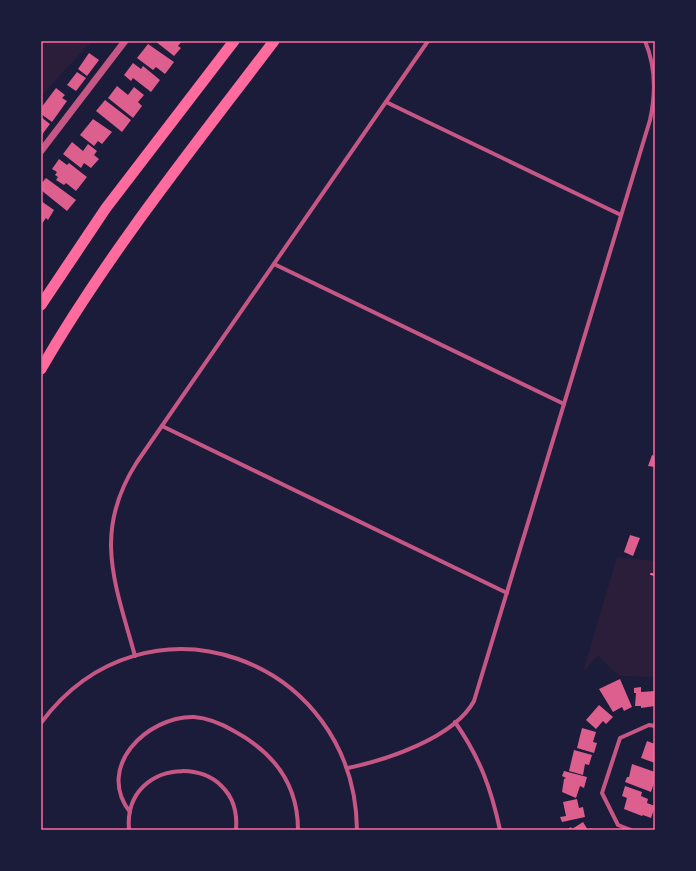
<svg xmlns="http://www.w3.org/2000/svg" width="696" height="871" font-family="Lora,serif">
	<style>
		.green { fill: #2a1e3b }
		.building { fill: #dd5f8e }
		.lines { fill: none; stroke-linecap: round; stroke-linejoin: round }
		.path { stroke: #ff6b9d; stroke-width: 2 }
		.minor { stroke: #c65784; stroke-width: 4 }
		.tertiary { stroke: #c65784; stroke-width: 7 }
		.motorway { stroke: #ff6b9d; stroke-width: 11 }
		.neatline { fill: none; stroke: #ff6b9d; stroke-width: 1.5 }
	</style>
	<rect width="100%" height="100%" fill="#1b1b3a"/>
	<g class="green">
		<path d="M 41,41 L 92,41 L 41,96 Z"/>
		<path d="M 617,557 L 655,561 L 655,677 L 619,676 L 598,655 L 583,672 Z"/>
	</g>
	<g class="building">
		<path d="M 155,41 L 182,41 L 178,46 L 181,48 L 174,56 Z"/>
		<path d="M 148,44 L 174,62 L 165,74 L 156,67 L 153,70 L 137,58 Z"/>
		<path d="M 89,53 L 99,60 L 87,76 L 78,69 Z"/>
		<path d="M 133,63 L 141,69 L 143,66 L 160,80 L 151,92 L 133,78 L 131,81 L 124,75 Z"/>
		<path d="M 77,72 L 86,78 L 76,91 L 67,85 Z"/>
		<path d="M 117,86 L 128,95 L 134,87 L 144,95 L 138,102 L 142,106 L 133,118 L 108,98 Z"/>
		<path d="M 56,88 L 65,95 L 62,98 L 67,101 L 52,122 L 41,114 L 41,108 Z"/>
		<path d="M 105,100 L 131,120 L 122,132 L 96,111 Z"/>
		<path d="M 41,117 L 50,124 L 41,136 Z"/>
		<path d="M 93,119 L 112,132 L 102,144 L 98,141 L 94,146 L 80,135 Z"/>
		<path d="M 72,142 L 83,151 L 88,144 L 97,151 L 94,155 L 99,159 L 91,168 L 84,163 L 81,168 L 63,154 Z"/>
		<path d="M 59,159 L 67,165 L 69,163 L 87,177 L 76,191 L 66,183 L 64,185 L 56,180 L 58,177 L 55,175 L 57,172 L 52,169 Z"/>
		<path d="M 46,178 L 76,200 L 67,211 L 41,190 L 41,184 Z"/>
		<path d="M 41,201 L 54,210 L 48,220 L 46,218 L 41,225 Z"/>
		<path d="M 652,455 L 655,456 L 655,467 L 648,466 Z"/>
		<path d="M 630,535 L 640,538 L 633,556 L 624,552 Z"/>
		<path d="M 620,679 L 632,707 L 624,711 L 622,707 L 613,712 L 599,689 Z"/>
		<path d="M 641,687 L 641,692 L 655,691 L 655,706 L 641,708 L 641,706 L 635,706 L 636,693 L 634,693 L 634,688 Z"/>
		<path d="M 599,705 L 613,717 L 606,724 L 603,721 L 596,729 L 586,720 Z"/>
		<path d="M 582,728 L 596,732 L 593,742 L 597,743 L 594,753 L 577,748 Z"/>
		<path d="M 647,741 L 655,744 L 655,763 L 641,758 Z"/>
		<path d="M 574,750 L 592,755 L 589,765 L 585,764 L 583,775 L 569,771 Z"/>
		<path d="M 632,764 L 655,772 L 655,780 L 651,792 L 625,782 L 627,777 L 629,777 Z"/>
		<path d="M 564,771 L 587,777 L 584,788 L 580,786 L 576,798 L 562,792 L 564,779 L 566,778 L 562,776 Z"/>
		<path d="M 625,786 L 642,792 L 641,796 L 648,799 L 647,803 L 655,806 L 651,818 L 643,815 L 642,816 L 624,809 L 627,798 L 622,796 Z"/>
		<path d="M 577,799 L 579,808 L 583,807 L 585,817 L 562,822 L 560,817 L 566,816 L 563,802 Z"/>
		<path d="M 583,822 L 588,830 L 591,828 L 593,830 L 566,830 L 571,827 L 572,829 Z"/>
	</g>
	<g class="lines">
		<path class="path" d="M 651,574 L 655,575"/>
		<g class="minor">
			<path d="M 386,102 L 621,215"/>
			<path d="M 274,264 L 564,404"/>
			<path d="M 162,426 L 507,593"/>
			<path d="M 135,656 C 115,583 92,532 137,462 L 428,41"/>
			<path d="M 455,722 C 480,758 491,788 500,830"/>
			<path d="M 41,723 C 145,582 355,657 357,830"/>
			<path d="M 348,768 C 386,760 454,738 474,701 L 650,120 C 656,93 656,67 645,41"/>
			<path d="M 130,812 C 95,767 147,716 194,717 C 208,718 222,724 234,731 C 273,752 298,784 298,830"/>
			<path d="M 129,830 C 122,752 243,751 236,830"/>
			<path d="M 631,830 L 618,825 L 602,793 L 620,738 L 649,725 L 655,726"/>
		</g>
		<path class="tertiary" d="M 41,151 L 125,41"/>
		<g class="motorway">
			<path d="M 41,305 L 106,208 L 234,41"/>
			<path d="M 41,369 C 108,253 193,148 274,41"/>
		</g>
	</g>
	<rect width="696" height="871" fill="none" stroke="#1b1b3a" stroke-width="84"/>
	<rect x="42" y="42" width="612" height="787" class="neatline"/>
</svg>
